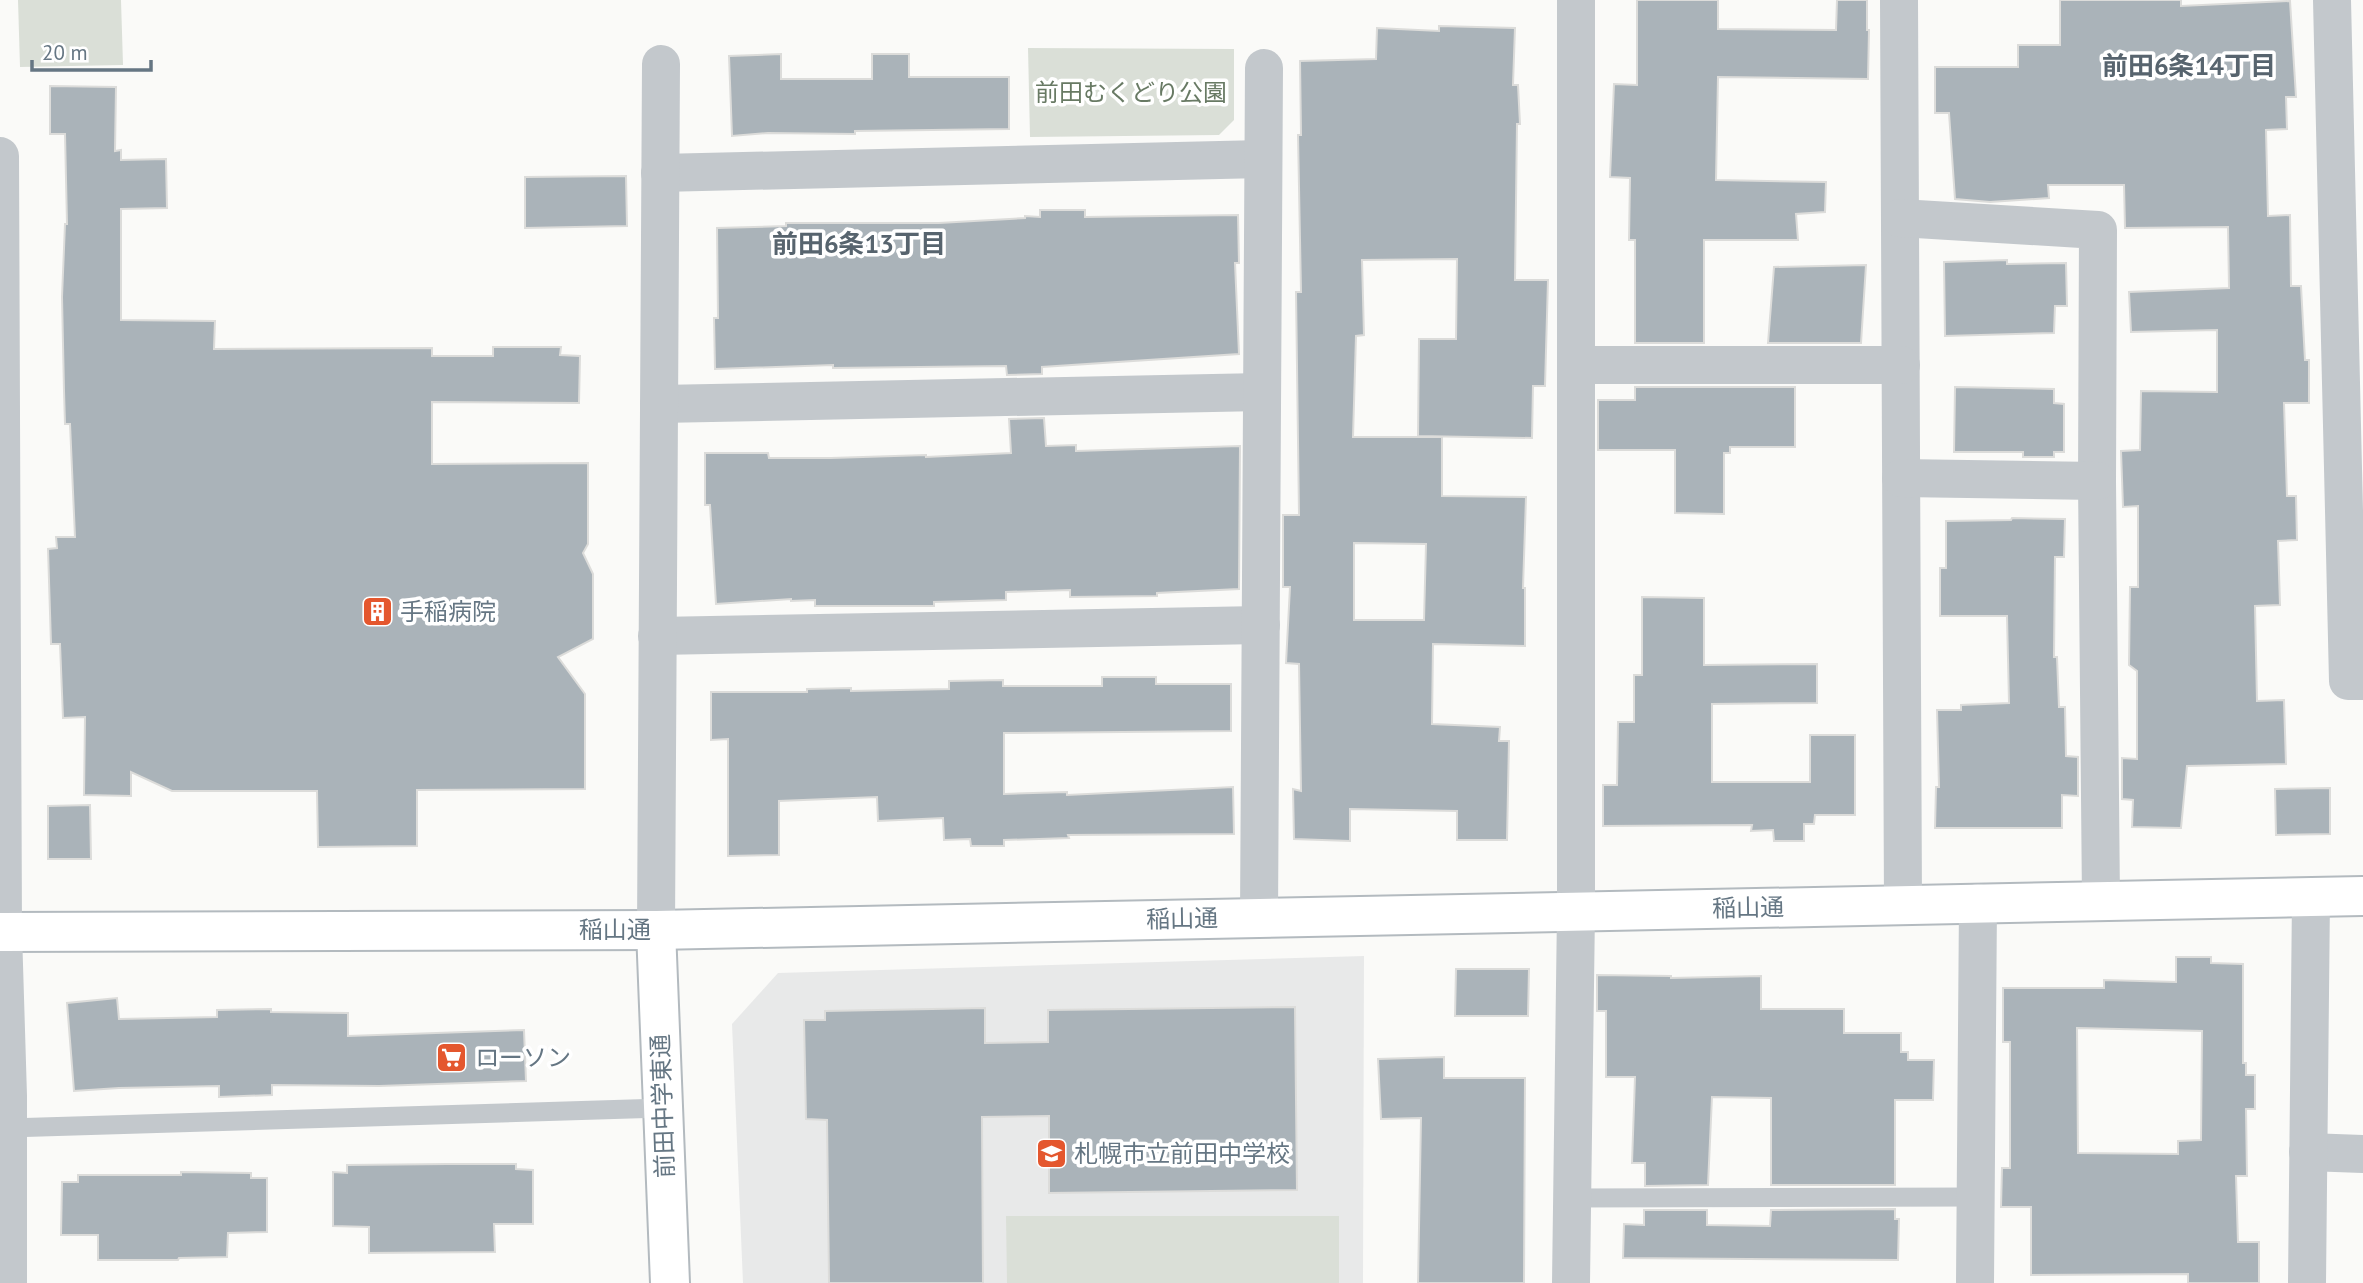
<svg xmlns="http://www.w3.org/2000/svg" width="2363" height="1283" font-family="'PT Sans','Noto Sans JP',sans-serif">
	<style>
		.built { fill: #e8e9e9 }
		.green { fill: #dadfd7 }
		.building { fill: #aab3b9; stroke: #dcdcda; stroke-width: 2; fill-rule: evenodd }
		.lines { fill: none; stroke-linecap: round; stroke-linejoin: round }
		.secondary-casing { stroke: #b3babf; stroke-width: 42 }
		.lane { stroke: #c3c8cc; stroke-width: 19 }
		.street { stroke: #c3c8cc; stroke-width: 38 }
		.secondary { stroke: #fff; stroke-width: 38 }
		.labels { text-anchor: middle; stroke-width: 7; stroke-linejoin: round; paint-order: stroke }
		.park-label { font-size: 24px; fill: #687a64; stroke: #fff }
		.poi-label { font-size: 24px; fill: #657683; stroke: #fff; text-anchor: start }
		.street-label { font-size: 24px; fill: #657683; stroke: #fff }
		.neighbourhood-label { font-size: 26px; font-weight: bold; fill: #57646e; stroke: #fff }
	</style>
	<rect width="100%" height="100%" fill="#fafaf8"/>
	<path class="built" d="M 1364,956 L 1363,1283 L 743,1283 L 732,1024 L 778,973 Z"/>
	<g class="green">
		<path d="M 18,0 L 121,0 L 123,65 L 20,67 Z"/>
		<path d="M 1028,48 L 1234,49 L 1234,120 L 1219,135 L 1030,137 Z"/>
		<path d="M 1006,1216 L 1339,1216 L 1339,1283 L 1007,1283 Z"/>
	</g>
	<g class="building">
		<path d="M 1637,0 L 1718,0 L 1718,29 L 1836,30 L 1837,0 L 1867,0 L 1867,30 L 1869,30 L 1868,79 L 1718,77 L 1716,180 L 1826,182 L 1825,212 L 1796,214 L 1798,240 L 1704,240 L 1704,343 L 1635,343 L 1635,240 L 1629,240 L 1630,178 L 1610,177 L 1614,84 L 1637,85 Z"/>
		<path d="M 2060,0 L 2181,0 L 2181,6 L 2290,1 L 2296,97 L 2286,97 L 2287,129 L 2266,130 L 2268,216 L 2290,215 L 2291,286 L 2301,286 L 2305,360 L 2309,360 L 2309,403 L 2284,403 L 2287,496 L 2296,496 L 2297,540 L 2278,541 L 2280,605 L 2255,606 L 2257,701 L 2284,700 L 2286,764 L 2187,766 L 2181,828 L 2132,827 L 2133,800 L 2122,799 L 2122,758 L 2137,759 L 2137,671 L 2129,665 L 2130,587 L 2138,587 L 2138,506 L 2123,507 L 2121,451 L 2140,450 L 2141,391 L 2217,392 L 2217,330 L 2131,332 L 2129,292 L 2229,288 L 2228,227 L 2125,228 L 2124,185 L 2048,185 L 2049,198 L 1990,202 L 1955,199 L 1949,113 L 1935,113 L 1935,67 L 2018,67 L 2018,45 L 2060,45 Z"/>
		<path d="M 1439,26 L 1515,28 L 1513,85 L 1518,85 L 1520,124 L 1517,124 L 1515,280 L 1548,280 L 1545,386 L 1533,386 L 1532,438 L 1418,436 L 1419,339 L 1456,339 L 1457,259 L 1362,260 L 1364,335 L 1356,336 L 1353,437 L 1442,437 L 1442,496 L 1526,497 L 1523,588 L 1525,588 L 1525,646 L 1433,644 L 1432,724 L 1500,727 L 1499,741 L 1509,741 L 1507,840 L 1457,840 L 1457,811 L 1350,809 L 1350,841 L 1294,839 L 1293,789 L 1301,791 L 1299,664 L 1286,663 L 1290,587 L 1283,587 L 1283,515 L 1299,515 L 1296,292 L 1301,292 L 1298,135 L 1301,135 L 1300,61 L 1376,59 L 1377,28 L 1439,31 ZM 1354,543 L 1426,544 L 1424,620 L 1354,620 Z"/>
		<path d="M 781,54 L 781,79 L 872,79 L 872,54 L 909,54 L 909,77 L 1009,77 L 1009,129 L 855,131 L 855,134 L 768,133 L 732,136 L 729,56 Z"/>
		<path d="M 50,86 L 116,87 L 115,151 L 121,150 L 121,160 L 166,159 L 167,208 L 121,209 L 121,320 L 215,321 L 214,349 L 432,348 L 432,356 L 493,356 L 493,347 L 561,347 L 560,355 L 580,356 L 579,403 L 432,402 L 432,464 L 588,463 L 588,544 L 583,553 L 593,574 L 593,639 L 558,657 L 585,694 L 585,789 L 417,790 L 417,846 L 318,847 L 317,791 L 172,791 L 131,772 L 131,796 L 84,795 L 85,717 L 63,718 L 60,644 L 51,644 L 48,549 L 57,548 L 56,537 L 75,537 L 70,424 L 65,424 L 64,391 L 62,297 L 65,224 L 67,224 L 65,134 L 50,134 Z"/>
		<path d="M 626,176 L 627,226 L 525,228 L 525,177 Z"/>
		<path d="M 1040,210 L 1085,210 L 1085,217 L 1238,215 L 1239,263 L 1235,263 L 1239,354 L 1042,367 L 1042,374 L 1007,375 L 1006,366 L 833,368 L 833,365 L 715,369 L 714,318 L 718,318 L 717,228 L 786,226 L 786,223 L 939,223 L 1025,218 L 1025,216 L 1040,217 Z"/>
		<path d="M 2007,260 L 2007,264 L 2066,263 L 2067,306 L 2055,306 L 2054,333 L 1945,336 L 1944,262 Z"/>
		<path d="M 1866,265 L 1861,343 L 1768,343 L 1774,267 Z"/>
		<path d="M 1635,387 L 1795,387 L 1795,447 L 1730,447 L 1730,453 L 1724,453 L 1724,514 L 1675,513 L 1675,450 L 1598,450 L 1598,400 L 1635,400 Z"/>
		<path d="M 1955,387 L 2054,389 L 2054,403 L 2064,404 L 2064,452 L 2054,452 L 2054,457 L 2023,457 L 2023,452 L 1954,452 Z"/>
		<path d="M 1044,418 L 1046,446 L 1076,445 L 1076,451 L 1240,446 L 1239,589 L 1157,593 L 1157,596 L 1070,597 L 1070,590 L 1006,592 L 1006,600 L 934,602 L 934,606 L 815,606 L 815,600 L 791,601 L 791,599 L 716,604 L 710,505 L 705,505 L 705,453 L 768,453 L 769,458 L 831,458 L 926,455 L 926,457 L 1011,453 L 1009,419 Z"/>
		<path d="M 2012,518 L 2065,519 L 2064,557 L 2055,557 L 2054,657 L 2057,657 L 2059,707 L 2065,707 L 2066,756 L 2078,757 L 2078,796 L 2062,795 L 2062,828 L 1935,828 L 1936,787 L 1939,787 L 1937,710 L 1961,710 L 1961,705 L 2009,703 L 2007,616 L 1940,616 L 1940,568 L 1946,568 L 1946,521 L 2011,520 Z"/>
		<path d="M 1642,597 L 1704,598 L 1704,665 L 1817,664 L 1817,703 L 1712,704 L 1712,782 L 1810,782 L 1810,735 L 1855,735 L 1855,815 L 1815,815 L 1814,824 L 1804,824 L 1804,841 L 1774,841 L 1773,830 L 1751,831 L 1752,825 L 1603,826 L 1603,785 L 1617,785 L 1618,722 L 1634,722 L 1634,675 L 1642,675 Z"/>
		<path d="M 1102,677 L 1156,677 L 1156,684 L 1231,684 L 1231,731 L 1004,733 L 1004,794 L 1067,792 L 1067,795 L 1233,787 L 1234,834 L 1068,835 L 1069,838 L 1004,840 L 1004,846 L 971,846 L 970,839 L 944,840 L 943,818 L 878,821 L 877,797 L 779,801 L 779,855 L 728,856 L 728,739 L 711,740 L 711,692 L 807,692 L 807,689 L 851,688 L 851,691 L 949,689 L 949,681 L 1003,680 L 1003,686 L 1102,686 Z"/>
		<path d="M 2330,788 L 2330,834 L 2276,835 L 2275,789 Z"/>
		<path d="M 90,805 L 91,859 L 48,859 L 48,806 Z"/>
		<path d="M 2176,957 L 2211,957 L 2211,963 L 2243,964 L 2243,1063 L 2246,1063 L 2246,1075 L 2255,1075 L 2255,1109 L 2246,1109 L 2247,1176 L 2236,1176 L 2238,1242 L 2259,1242 L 2259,1283 L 2188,1283 L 2188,1274 L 2031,1275 L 2031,1207 L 2001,1207 L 2002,1168 L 2010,1168 L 2010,1042 L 2003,1042 L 2003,988 L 2104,988 L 2104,980 L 2176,982 ZM 2077,1028 L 2202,1031 L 2201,1140 L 2178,1141 L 2178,1154 L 2078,1153 Z"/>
		<path d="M 1456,969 L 1529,969 L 1528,1016 L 1455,1016 Z"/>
		<path d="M 1597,975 L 1671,976 L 1671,978 L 1761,976 L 1761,1009 L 1844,1009 L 1844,1033 L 1901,1033 L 1901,1052 L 1908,1052 L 1908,1060 L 1934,1060 L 1933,1100 L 1895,1100 L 1895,1185 L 1771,1185 L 1771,1098 L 1712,1097 L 1708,1185 L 1645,1186 L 1645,1163 L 1632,1163 L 1635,1077 L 1606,1077 L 1606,1011 L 1597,1011 Z"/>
		<path d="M 117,998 L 119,1019 L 217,1017 L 217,1010 L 271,1009 L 271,1012 L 348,1013 L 348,1036 L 524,1030 L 526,1081 L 379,1086 L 272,1085 L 272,1095 L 219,1097 L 219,1086 L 119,1088 L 74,1091 L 67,1003 Z"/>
		<path d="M 1295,1007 L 1297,1190 L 1049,1193 L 1049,1116 L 982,1117 L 983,1283 L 829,1283 L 827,1120 L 806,1119 L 804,1020 L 825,1020 L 825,1011 L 985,1008 L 985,1043 L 1048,1042 L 1048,1010 Z"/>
		<path d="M 1444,1057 L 1444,1078 L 1525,1078 L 1524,1283 L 1418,1283 L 1421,1118 L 1381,1119 L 1378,1059 Z"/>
		<path d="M 447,1164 L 516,1164 L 516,1169 L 533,1170 L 533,1224 L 494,1224 L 495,1252 L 369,1253 L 369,1227 L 333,1226 L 333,1172 L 347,1173 L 347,1165 Z"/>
		<path d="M 181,1172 L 251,1173 L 251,1178 L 267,1178 L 267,1232 L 228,1233 L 227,1257 L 179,1258 L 178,1260 L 98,1260 L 98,1235 L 61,1235 L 62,1182 L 78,1182 L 78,1175 L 181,1175 Z"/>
		<path d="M 1895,1209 L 1895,1219 L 1899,1219 L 1898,1260 L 1623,1258 L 1624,1224 L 1644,1225 L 1644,1210 L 1707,1210 L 1707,1225 L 1770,1226 L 1771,1210 Z"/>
	</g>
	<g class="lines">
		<defs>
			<g id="secondary">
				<path d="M 656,930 L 670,1283"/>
				<path d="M 0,932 L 656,930 L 2363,896"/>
			</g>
		</defs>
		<use href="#secondary" class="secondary-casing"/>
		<g class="lane">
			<path d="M 8,1128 L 663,1108"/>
			<path d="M 1572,1198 L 1976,1197"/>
		</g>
		<g class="street">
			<path d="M 1899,0 L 1903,905"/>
			<path d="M 2332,0 L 2348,681 L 2363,681"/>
			<path d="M 0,156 L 3,932 L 8,1096 L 8,1283"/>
			<path d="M 660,173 L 1263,159"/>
			<path d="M 1900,218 L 2098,230 L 2097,481 L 2101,901"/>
			<path d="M 1576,365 L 1901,365"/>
			<path d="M 659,404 L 1262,392"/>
			<path d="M 1901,478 L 2097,481"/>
			<path d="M 657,636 L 1261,625"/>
			<path d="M 1259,918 L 1264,68"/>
			<path d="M 656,930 L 661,64"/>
			<path d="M 2308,1152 L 2363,1154"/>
			<path d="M 1571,1283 L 1576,911 L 1576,0"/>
			<path d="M 1975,1283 L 1978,903"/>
			<path d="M 2307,1283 L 2311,897"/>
		</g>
		<use href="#secondary" class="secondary"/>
	</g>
	<defs>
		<symbol id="building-square" viewBox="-11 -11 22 22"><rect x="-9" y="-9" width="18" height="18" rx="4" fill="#e4572e" stroke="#fff"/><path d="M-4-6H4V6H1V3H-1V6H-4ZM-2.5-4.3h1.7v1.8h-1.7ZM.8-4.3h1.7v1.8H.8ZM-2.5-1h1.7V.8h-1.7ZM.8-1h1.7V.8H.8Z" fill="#fff"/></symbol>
		<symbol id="supermarket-square" viewBox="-11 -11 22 22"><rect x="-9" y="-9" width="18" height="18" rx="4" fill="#e4572e" stroke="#fff"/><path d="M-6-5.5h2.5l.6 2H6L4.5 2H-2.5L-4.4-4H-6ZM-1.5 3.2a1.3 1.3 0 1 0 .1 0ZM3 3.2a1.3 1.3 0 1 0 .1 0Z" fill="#fff"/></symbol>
		<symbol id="school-square" viewBox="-11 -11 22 22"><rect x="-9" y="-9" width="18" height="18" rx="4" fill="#e4572e" stroke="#fff"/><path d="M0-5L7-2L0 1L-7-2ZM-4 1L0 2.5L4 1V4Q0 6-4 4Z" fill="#fff"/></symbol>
	</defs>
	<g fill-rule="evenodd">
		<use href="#building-square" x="360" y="594" width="35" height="35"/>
		<use href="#supermarket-square" x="434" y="1040" width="35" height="35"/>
		<use href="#school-square" x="1034" y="1136" width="35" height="35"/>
	</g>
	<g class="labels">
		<g class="park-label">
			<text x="1131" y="101">前田むくどり公園</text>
		</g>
		<g class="poi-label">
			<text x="400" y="620">手稲病院</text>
			<text x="475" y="1066">ローソン</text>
			<text x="1074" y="1162">札幌市立前田中学校</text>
		</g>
		<g class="street-label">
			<text transform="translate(1748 908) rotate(-1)" y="8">稲山通</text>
			<text transform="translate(1182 919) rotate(-1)" y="8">稲山通</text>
			<text x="615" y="938">稲山通</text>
			<text transform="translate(663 1106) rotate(-92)" y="8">前田中学東通</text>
		</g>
		<g class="neighbourhood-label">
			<text x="2189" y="75">前田6条14丁目</text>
			<text x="859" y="253">前田6条13丁目</text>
		</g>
	</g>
	<path d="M32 60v10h119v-10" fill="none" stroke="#657683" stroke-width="3.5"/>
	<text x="42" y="60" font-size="21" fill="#657683" stroke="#ffffff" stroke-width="5" paint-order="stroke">20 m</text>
</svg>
